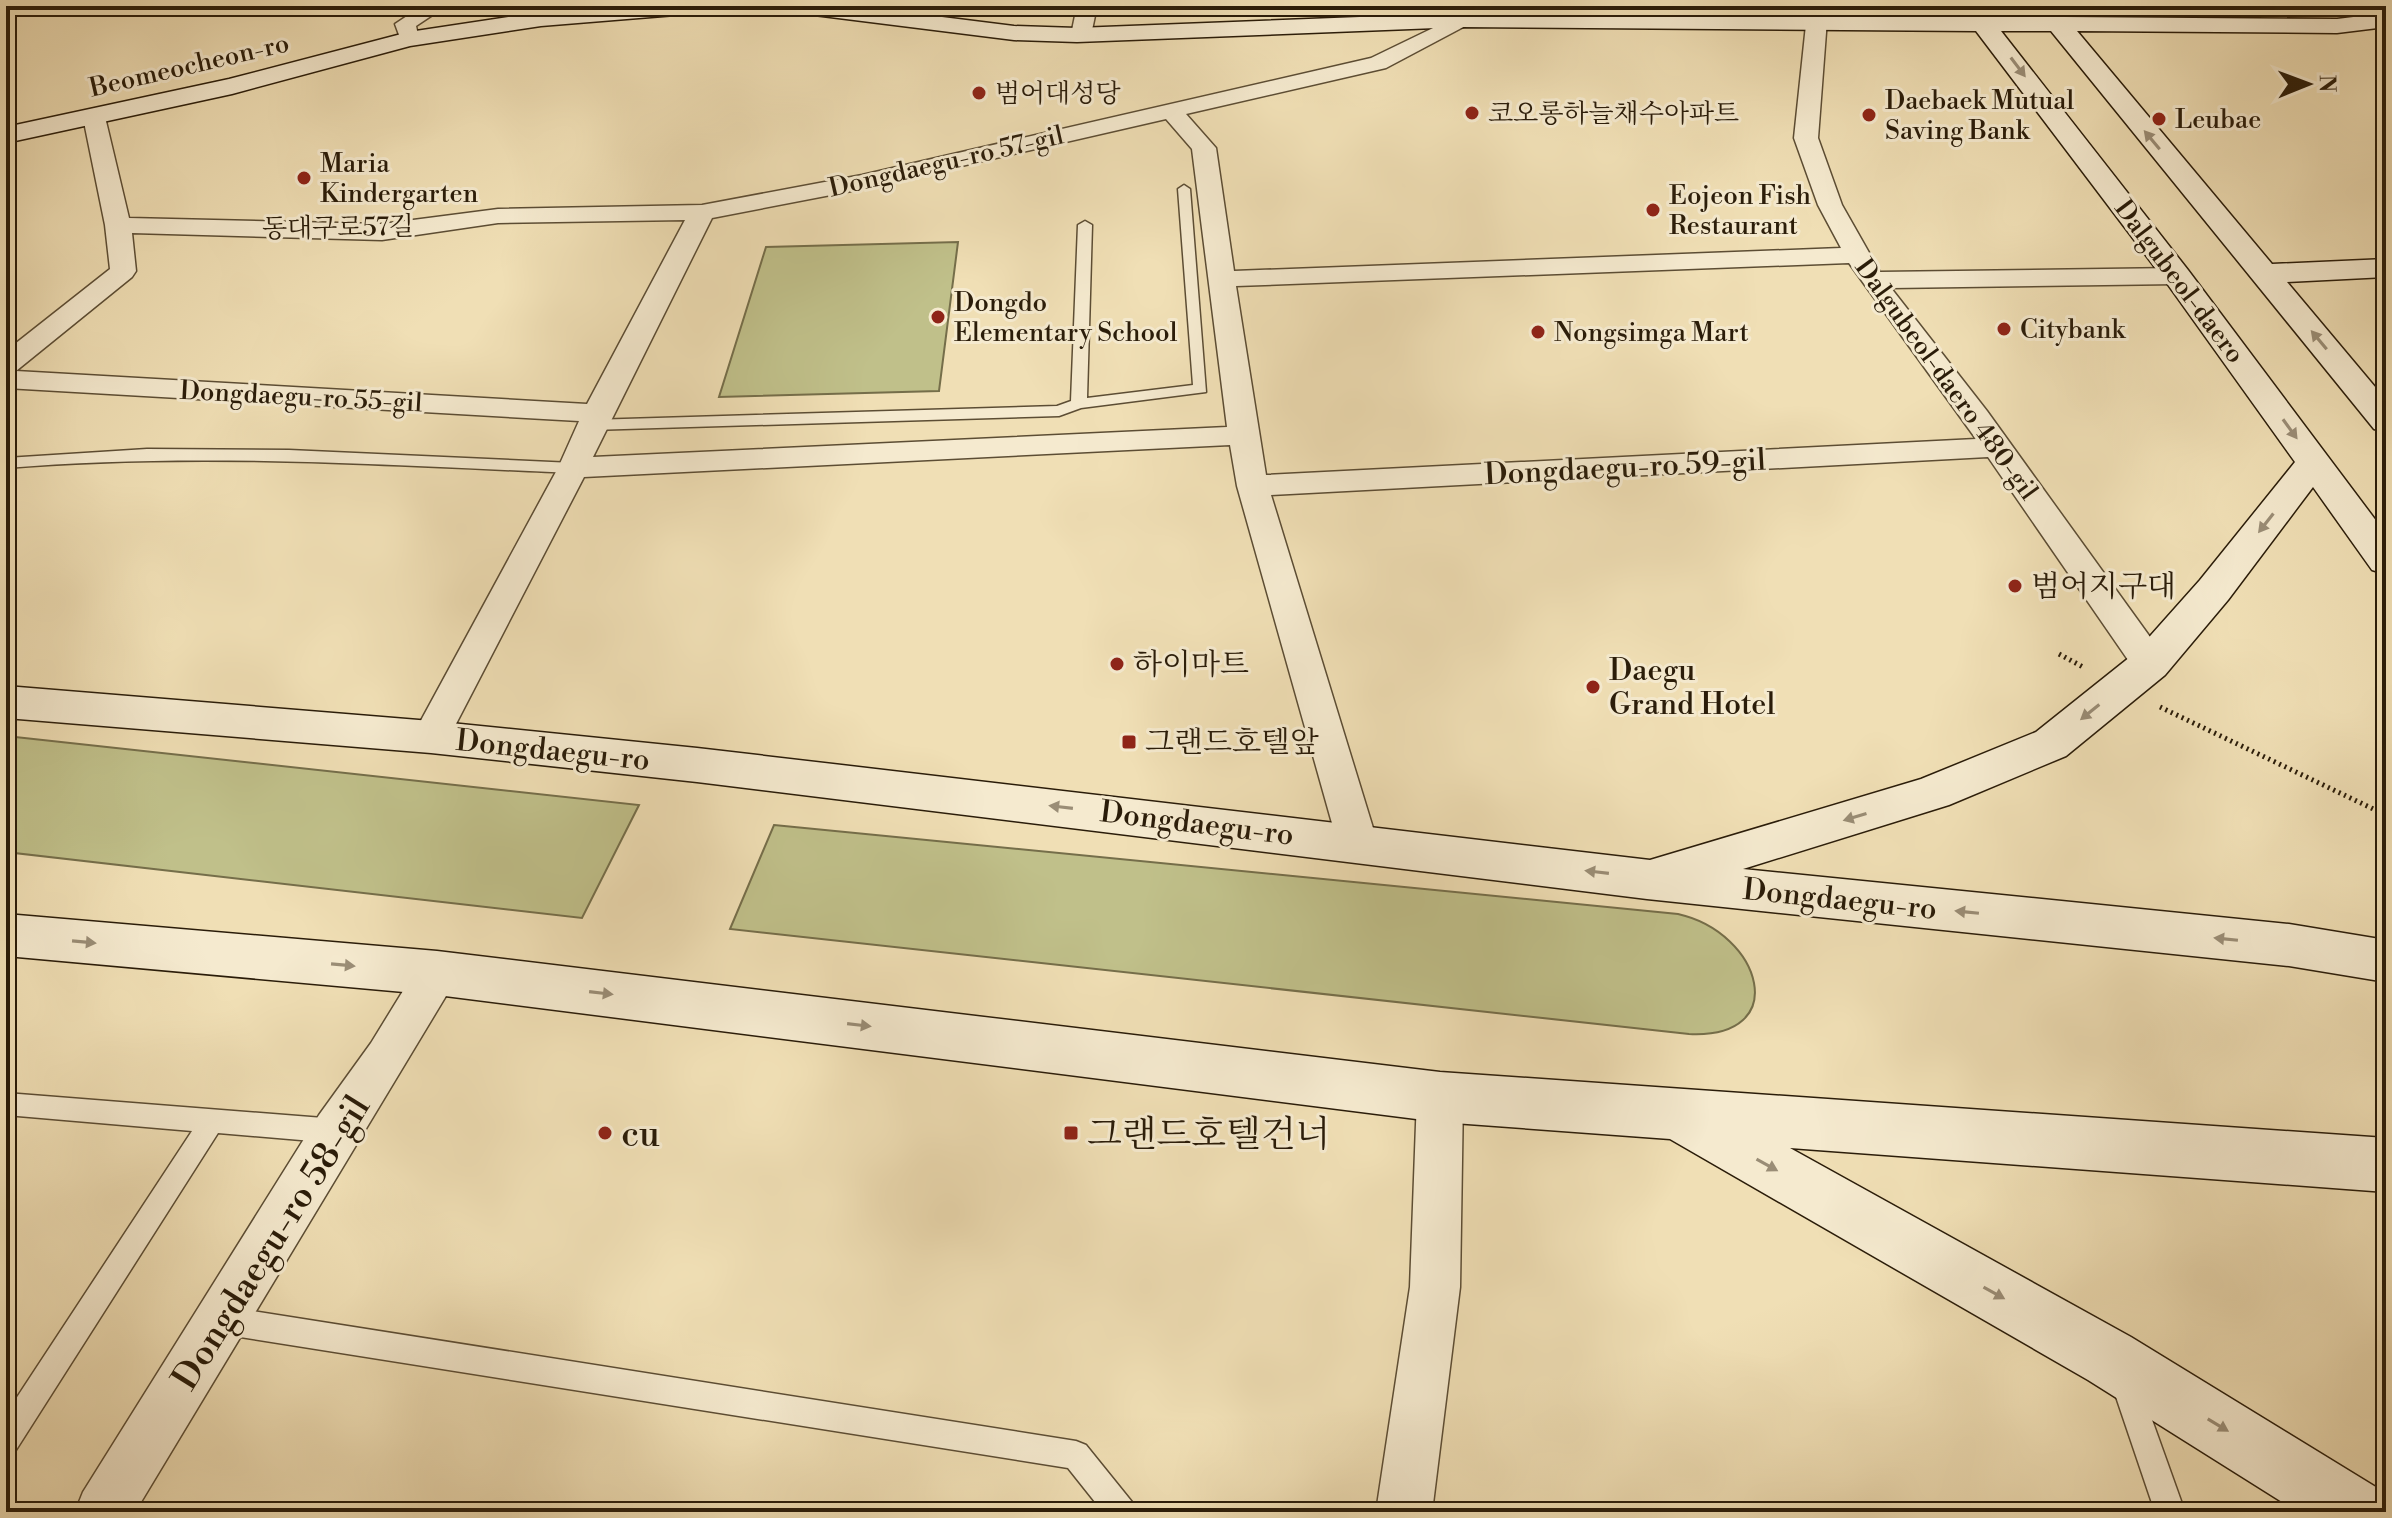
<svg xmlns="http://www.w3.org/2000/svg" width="2392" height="1518" font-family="'Libre Bodoni','Noto Serif KR',serif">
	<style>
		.green { fill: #c0c08a; stroke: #756e4a; stroke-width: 2 }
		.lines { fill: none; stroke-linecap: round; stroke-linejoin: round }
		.lane-casing { stroke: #5c4d34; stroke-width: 3 }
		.street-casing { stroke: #5c4d34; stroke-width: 3 }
		.secondary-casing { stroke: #2a1c09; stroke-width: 3 }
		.path { stroke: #2a1c09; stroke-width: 5; stroke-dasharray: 2 4; stroke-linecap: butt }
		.lane { fill: #f5eacf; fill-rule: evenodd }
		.street { fill: #f5eacf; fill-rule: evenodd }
		.secondary { fill: #f5eacf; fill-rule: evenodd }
		.oneway { fill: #9a8d76 }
		.poi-dot { fill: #8f2418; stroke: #f5eacf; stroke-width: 3 }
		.labels { text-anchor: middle; stroke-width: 6; stroke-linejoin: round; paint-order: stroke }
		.far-street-label { font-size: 26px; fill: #2a1c09; stroke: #f5eacf }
		.far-poi-label { font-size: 26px; fill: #2a1c09; stroke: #f5eacf; text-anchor: start }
		.street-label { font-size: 30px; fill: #2a1c09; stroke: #f5eacf }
		.poi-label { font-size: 30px; fill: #2a1c09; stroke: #f5eacf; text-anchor: start }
		.near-poi-label { font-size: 36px; fill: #2a1c09; stroke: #f5eacf; text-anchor: start }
		.near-street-label { font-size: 36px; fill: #2a1c09; stroke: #f5eacf }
	</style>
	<rect width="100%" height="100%" fill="#f0dfb5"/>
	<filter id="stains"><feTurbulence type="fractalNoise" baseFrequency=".0025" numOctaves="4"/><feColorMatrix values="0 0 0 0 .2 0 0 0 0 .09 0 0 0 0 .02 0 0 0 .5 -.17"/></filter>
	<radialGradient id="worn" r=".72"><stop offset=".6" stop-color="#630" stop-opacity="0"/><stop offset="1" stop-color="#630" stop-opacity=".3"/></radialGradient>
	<g class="green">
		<path d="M 958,242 L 939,391 L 719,397 L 766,247 Z"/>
		<path d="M 6,736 L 639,805 L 582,918 L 6,852 Z"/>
		<path d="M 774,825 L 1678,914 C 1762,933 1793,1039 1689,1034 L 730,929 Z"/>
	</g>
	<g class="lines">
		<defs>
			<g id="lane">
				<path d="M 1184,185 L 1190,189 L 1206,392 L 1081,408 L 1059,416 L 591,430 L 583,425 L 591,420 L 1057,406 L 1071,401 L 1078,225 L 1085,221 L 1092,225 L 1087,398 L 1193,385 L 1178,189 Z"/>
				<path d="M 147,449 L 289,450 L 573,463 L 581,468 L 573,473 C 384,465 195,452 6,468 L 6,458 Z"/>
				<path d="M 6,1093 L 336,1119 L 345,1123 L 348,1131 L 345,1139 L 336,1143 L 218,1133 L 16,1450 L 6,1454 L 6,1414 L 192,1131 L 6,1115 Z"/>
				<path d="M 221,1306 L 1076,1441 L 1086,1445 L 1132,1502 L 1137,1512 L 1103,1512 L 1068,1468 L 221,1334 L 211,1330 L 207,1320 L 211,1310 Z"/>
				<path d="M 2126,1371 L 2136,1375 L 2185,1512 L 2155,1512 L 2112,1385 L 2116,1375 Z"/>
			</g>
			<g id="street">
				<path d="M 422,6 L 446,6 L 416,26 L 419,39 L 416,43 L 402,43 L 395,24 Z"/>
				<path d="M 1077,6 L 1097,6 L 1091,35 L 1081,41 L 1071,35 Z"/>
				<path d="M 1808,6 L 1828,6 L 1818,138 L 1842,205 L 1880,272 L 2177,268 L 2186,270 L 2190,276 L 2186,282 L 2177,284 L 1891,288 L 1987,411 L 2163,655 L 2168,664 L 2163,673 L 2150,677 L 2137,673 L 1988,457 L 1271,495 L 1377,841 L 1371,852 L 1357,857 L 1343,852 L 1337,841 L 1237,486 L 1230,445 L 584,477 L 444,747 L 431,751 L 418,747 L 412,737 L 558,468 L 579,421 L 6,388 L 6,351 L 110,269 L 105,225 L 83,117 L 94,110 L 105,117 L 129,218 L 382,224 L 498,209 L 702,205 L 862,175 L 1371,58 L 1462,14 L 1469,16 L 1472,20 L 1469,24 L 1386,68 L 1186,114 L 1216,148 L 1234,271 L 1841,248 L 1818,205 L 1794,138 ZM 1166,119 L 1192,149 L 1227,427 L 593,457 L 712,218 L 862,189 ZM 685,220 L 587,404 L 16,371 L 132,277 L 136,271 L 132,233 L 382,240 L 498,223 ZM 1849,263 L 1976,439 L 1266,475 L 1236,286 Z"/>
				<path d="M 2375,6 L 2386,6 L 2386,13 Z"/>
				<path d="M 437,954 L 452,960 L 459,973 L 452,986 L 135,1512 L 75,1512 L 83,1492 L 319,1115 L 371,1043 L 422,960 Z"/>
				<path d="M 1440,1076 L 1456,1082 L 1463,1097 L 1460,1287 L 1432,1512 L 1376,1512 L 1410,1287 L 1417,1097 L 1424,1082 Z"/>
			</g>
			<g id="secondary">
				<path d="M 615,6 L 854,6 L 1014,26 L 1077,28 L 1462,13 L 1965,16 L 1961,6 L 1981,6 L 1990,17 L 2040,17 L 2033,6 L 2055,6 L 2065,17 L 2337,19 L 2386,13 L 2386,27 L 2337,33 L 2077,31 L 2272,264 L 2386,259 L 2386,277 L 2287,282 L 2386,400 L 2386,432 L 2374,429 L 2051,31 L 2001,31 L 2188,270 L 2386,534 L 2386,574 L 2372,570 L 2313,487 L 2228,600 L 2165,675 L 2066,756 L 1949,805 L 1743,869 L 2289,924 L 2386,940 L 2386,982 L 2289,966 L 1647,899 L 697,782 L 431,753 L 6,718 L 6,686 L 431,721 L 697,748 L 1650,860 L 1921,779 L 2036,732 L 2135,653 L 2200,580 L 2295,462 L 2166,282 L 1976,31 L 1462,27 L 1077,42 L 1014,40 L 806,14 L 688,14 L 541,26 L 410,46 L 232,94 L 6,143 L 6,127 L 229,79 L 409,32 L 541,12 Z"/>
				<path d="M 6,914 L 437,951 L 1440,1072 L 2386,1138 L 2386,1192 L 1790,1148 L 2131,1337 L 2379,1489 L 2386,1512 L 2298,1512 L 2088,1380 L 1670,1139 L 1440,1122 L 437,995 L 6,956 Z"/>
			</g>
		</defs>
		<use href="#lane" class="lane-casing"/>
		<use href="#street" class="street-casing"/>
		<use href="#secondary" class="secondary-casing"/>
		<g class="path">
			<path d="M 2059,654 L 2083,667"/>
			<path d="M 2160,707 L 2386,815"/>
		</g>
		<use href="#lane" class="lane"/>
		<use href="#street" class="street"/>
		<use href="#secondary" class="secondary"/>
	</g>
	<defs><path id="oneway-solid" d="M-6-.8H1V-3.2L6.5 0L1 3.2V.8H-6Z" transform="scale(2)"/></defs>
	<g class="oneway">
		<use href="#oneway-solid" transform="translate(2018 67) rotate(53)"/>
		<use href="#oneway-solid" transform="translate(2152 140) rotate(-130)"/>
		<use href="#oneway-solid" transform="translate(2319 340) rotate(-130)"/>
		<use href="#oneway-solid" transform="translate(2290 429) rotate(54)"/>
		<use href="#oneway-solid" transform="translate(2266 523) rotate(128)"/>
		<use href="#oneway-solid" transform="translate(2090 712) rotate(141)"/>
		<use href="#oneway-solid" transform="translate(1061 807) rotate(-173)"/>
		<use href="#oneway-solid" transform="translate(1855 817) rotate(163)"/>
		<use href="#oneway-solid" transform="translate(1597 872) rotate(-173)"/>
		<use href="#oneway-solid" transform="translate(1967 912) rotate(-174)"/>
		<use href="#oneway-solid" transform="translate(2226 939) rotate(-174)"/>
		<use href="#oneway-solid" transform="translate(84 942) rotate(5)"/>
		<use href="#oneway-solid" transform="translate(343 965) rotate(5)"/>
		<use href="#oneway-solid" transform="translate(601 993) rotate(7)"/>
		<use href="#oneway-solid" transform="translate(859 1025) rotate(7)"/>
		<use href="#oneway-solid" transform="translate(1767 1165) rotate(29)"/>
		<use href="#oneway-solid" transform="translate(1994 1293) rotate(29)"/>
		<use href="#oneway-solid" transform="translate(2218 1425) rotate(31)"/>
	</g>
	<g class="poi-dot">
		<circle cx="979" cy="93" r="8"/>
		<circle cx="1472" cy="113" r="8"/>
		<circle cx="1869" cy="115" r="8"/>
		<circle cx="2159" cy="119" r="8"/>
		<circle cx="304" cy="178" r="8"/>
		<circle cx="1653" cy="210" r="8"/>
		<circle cx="938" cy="317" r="8"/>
		<circle cx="2004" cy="329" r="8"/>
		<circle cx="1538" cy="332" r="8"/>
		<circle cx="2015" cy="586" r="8"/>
		<circle cx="1117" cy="664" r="8"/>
		<circle cx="1593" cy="687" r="8"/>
		<rect x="1121" y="734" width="16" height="16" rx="4"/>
		<circle cx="605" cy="1133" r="8"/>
		<rect x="1063" y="1125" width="16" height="16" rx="4"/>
	</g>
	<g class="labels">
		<g class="far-street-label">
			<text transform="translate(189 65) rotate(-13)" y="9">Beomeocheon-ro</text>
			<text transform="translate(946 161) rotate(-13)" y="9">Dongdaegu-ro 57-gil</text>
			<text transform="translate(338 227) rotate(-1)" y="9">동대구로57길</text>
			<text transform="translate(2180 281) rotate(53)" y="9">Dalgubeol-daero</text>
			<text transform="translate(1947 379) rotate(54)" y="9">Dalgubeol-daero 480-gil</text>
			<text transform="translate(301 396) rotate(3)" y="9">Dongdaegu-ro 55-gil</text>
		</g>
		<g class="far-poi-label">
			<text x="995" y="102">범어대성당</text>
			<text x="1885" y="109">Daebaek Mutual<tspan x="1885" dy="30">Saving Bank</tspan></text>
			<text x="1488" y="122">코오롱하늘채수아파트</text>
			<text x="2175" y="128">Leubae</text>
			<text x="320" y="172">Maria<tspan x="320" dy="30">Kindergarten</tspan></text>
			<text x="1669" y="204">Eojeon Fish<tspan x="1669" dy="30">Restaurant</tspan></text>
			<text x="954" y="311">Dongdo<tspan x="954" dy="30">Elementary School</tspan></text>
			<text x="2020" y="338">Citybank</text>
			<text x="1554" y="341">Nongsimga Mart</text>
		</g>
		<g class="street-label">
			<text transform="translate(1625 467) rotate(-3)" y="10">Dongdaegu-ro 59-gil</text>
			<text transform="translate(553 750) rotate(6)" y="10">Dongdaegu-ro</text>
			<text transform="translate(1197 823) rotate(7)" y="10">Dongdaegu-ro</text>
			<text transform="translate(1840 899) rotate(6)" y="10">Dongdaegu-ro</text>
		</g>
		<g class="poi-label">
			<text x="2031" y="596">범어지구대</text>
			<text x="1133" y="674">하이마트</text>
			<text x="1609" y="680">Daegu<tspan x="1609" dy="34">Grand Hotel</tspan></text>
			<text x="1145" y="752">그랜드호텔앞</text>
		</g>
		<g class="near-poi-label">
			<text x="621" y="1146">cu</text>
			<text x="1087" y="1146">그랜드호텔건너</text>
		</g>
		<g class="near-street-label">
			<text transform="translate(270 1242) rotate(-58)" y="13">Dongdaegu-ro 58-gil</text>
		</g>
	</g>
	<rect width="2392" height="1518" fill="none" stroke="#f0dfb5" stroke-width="32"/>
	<rect x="8" y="8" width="2376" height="1502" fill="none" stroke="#2a1c09" stroke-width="4"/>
	<rect x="16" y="16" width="2360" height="1486" fill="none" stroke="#2a1c09" stroke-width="2"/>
	<g transform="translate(2308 84) rotate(89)" stroke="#f5eacf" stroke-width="6" paint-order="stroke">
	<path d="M0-6L14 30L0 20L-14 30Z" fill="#2a1c09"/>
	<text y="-12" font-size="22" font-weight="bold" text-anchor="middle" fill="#2a1c09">N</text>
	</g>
	<rect width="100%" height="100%" filter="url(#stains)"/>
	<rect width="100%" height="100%" fill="url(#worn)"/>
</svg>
